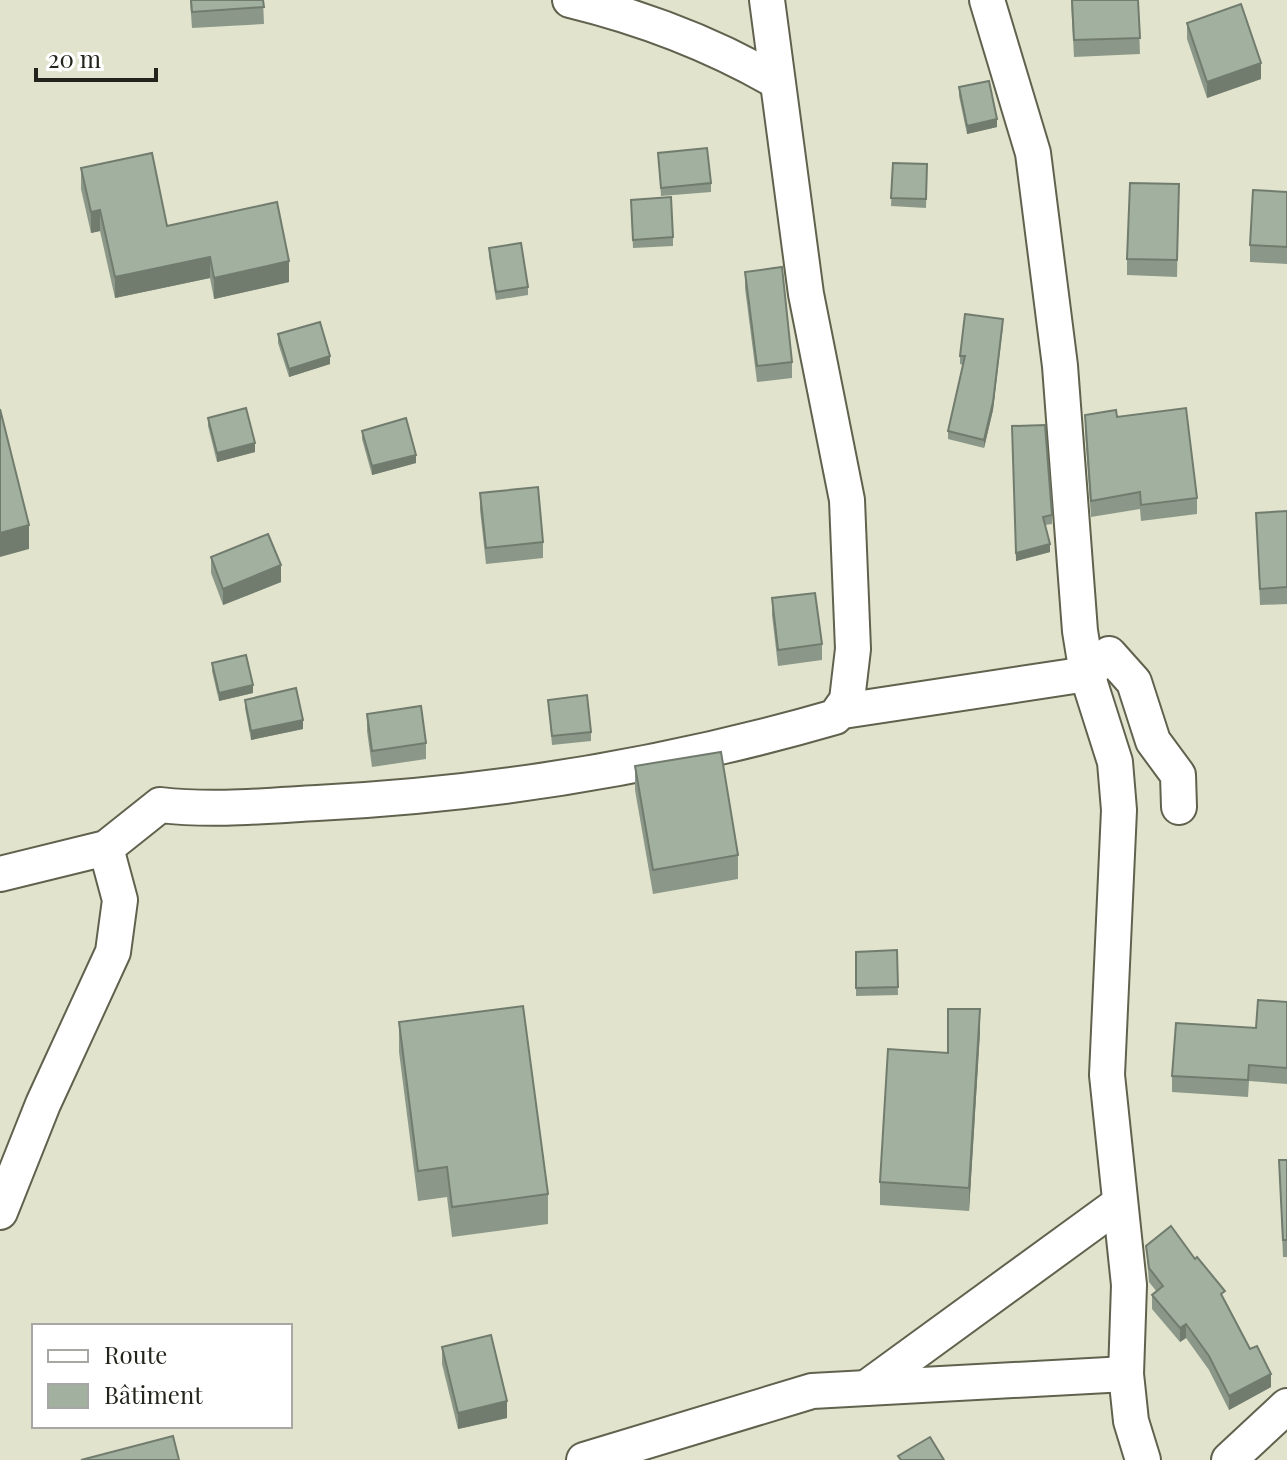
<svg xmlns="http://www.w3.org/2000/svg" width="1287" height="1460" font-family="'Playfair Display',serif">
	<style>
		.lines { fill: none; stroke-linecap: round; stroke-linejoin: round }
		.street-casing { stroke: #61624e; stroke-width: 38 }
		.street { stroke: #fff; stroke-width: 34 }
		.wall { fill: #8b9889 }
		.shaded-wall { fill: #717c6f }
		.building { fill: #a2b19f; stroke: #717c6f; stroke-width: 2 }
	</style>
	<rect width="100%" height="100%" fill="#e1e3cc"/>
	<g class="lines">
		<defs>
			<g id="street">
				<path d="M 570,0 C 644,18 710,43 776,81"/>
				<path d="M 987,0 L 1033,153 L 1060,366 L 1080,631 L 1087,674 L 1115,762 L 1119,810 L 1107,1075 L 1129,1285 L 1126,1374 L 1131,1421 L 1143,1460"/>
				<path d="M 843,711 L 1087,674 L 1109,654 L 1134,682 L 1153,741 L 1178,775 L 1179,807"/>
				<path d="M 0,874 L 106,848 L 160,805 C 212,811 264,806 317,803 C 493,794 666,766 835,717 L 847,700 L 853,649 L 847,500 L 806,294 L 767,0"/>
				<path d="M 0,1212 L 43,1104 L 113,952 L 120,900 L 106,848"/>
				<path d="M 866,1388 L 1120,1203"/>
				<path d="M 584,1460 L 812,1391 L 1126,1374"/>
				<path d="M 1229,1460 L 1287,1406"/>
			</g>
		</defs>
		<use href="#street" class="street-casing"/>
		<use href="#street" class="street"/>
	</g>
	<g class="wall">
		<path d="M 190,0 L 263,0 L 264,24 L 192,28 Z"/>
		<path d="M 1071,0 L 1138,0 L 1140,54 L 1074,57 Z"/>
		<path d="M 1187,23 L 1261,79 L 1207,98 L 1187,39 Z"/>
		<path d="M 959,87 L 997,127 L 967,134 L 959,96 Z"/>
		<path d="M 658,153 L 711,183 L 711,192 L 661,196 Z"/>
		<path d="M 893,163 L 927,164 L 926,208 L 891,206 Z"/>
		<path d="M 81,168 L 167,226 L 289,282 L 214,299 L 210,278 L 115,298 L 100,231 L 91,233 L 81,189 Z"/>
		<path d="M 1179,184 L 1177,277 L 1127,275 L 1127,259 Z"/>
		<path d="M 1287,192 L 1287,264 L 1250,262 L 1250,245 Z"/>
		<path d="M 631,208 L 673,237 L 673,246 L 633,248 Z"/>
		<path d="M 489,248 L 528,287 L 528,295 L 496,300 L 489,256 Z"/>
		<path d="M 745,272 L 792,362 L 792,378 L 757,382 L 745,288 Z"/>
		<path d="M 1003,327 L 993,410 L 984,448 L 948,439 L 948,431 L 963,365 L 960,364 L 960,356 Z"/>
		<path d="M 278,334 L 330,364 L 289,377 L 278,343 Z"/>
		<path d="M 1085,415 L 1117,417 L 1197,498 L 1197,514 L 1141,521 L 1140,509 L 1091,517 L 1085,431 Z"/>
		<path d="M 208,418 L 255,452 L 217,462 L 208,426 Z"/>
		<path d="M 1012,426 L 1052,515 L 1052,524 L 1045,525 L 1050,552 L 1016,561 Z"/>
		<path d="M 362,431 L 416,463 L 372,475 L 362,439 Z"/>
		<path d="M 480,493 L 543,542 L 543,558 L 486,564 L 480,510 Z"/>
		<path d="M 1287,511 L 1287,604 L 1260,605 L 1256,513 Z"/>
		<path d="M 211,557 L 281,582 L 223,605 L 211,573 Z"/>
		<path d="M 772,598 L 822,644 L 822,660 L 778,666 L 772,615 Z"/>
		<path d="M 212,663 L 253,693 L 219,701 L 212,671 Z"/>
		<path d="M 245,700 L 303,729 L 251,740 L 245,708 Z"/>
		<path d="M 548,700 L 591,732 L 591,741 L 552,745 Z"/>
		<path d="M 367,714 L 426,743 L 426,759 L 372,767 L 367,731 Z"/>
		<path d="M 635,766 L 738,855 L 738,879 L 653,894 L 635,790 Z"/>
		<path d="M 897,950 L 898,995 L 856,996 L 856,952 Z"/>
		<path d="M 1287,1002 L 1287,1084 L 1249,1081 L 1248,1097 L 1172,1092 L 1172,1076 L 1256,1028 Z"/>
		<path d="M 399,1022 L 548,1194 L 548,1224 L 452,1237 L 447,1197 L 418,1201 L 399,1052 Z"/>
		<path d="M 980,1032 L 969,1211 L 880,1205 L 880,1182 L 948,1053 Z"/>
		<path d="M 1279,1160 L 1287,1160 L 1287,1257 L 1283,1257 Z"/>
		<path d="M 1146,1246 L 1225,1300 L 1271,1387 L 1229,1410 L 1209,1370 L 1186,1338 L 1180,1342 L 1152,1309 L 1152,1295 L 1157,1292 L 1149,1282 Z"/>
		<path d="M 442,1347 L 507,1418 L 458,1429 L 442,1364 Z"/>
	</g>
	<g class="shaded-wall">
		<path d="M 1261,63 L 1261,79 L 1207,98 L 1207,82 Z"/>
		<path d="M 997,119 L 997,127 L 967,134 L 967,126 Z"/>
		<path d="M 100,210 L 100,231 L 91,233 L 91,212 Z"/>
		<path d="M 210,257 L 210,278 L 115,298 L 115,277 Z"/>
		<path d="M 289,261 L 289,282 L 214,299 L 214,278 Z"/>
		<path d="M 1003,319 L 993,410 L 984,448 L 984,440 Z"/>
		<path d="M 330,356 L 330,364 L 289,377 L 289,369 Z"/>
		<path d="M 255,443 L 255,452 L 217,462 L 217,453 Z"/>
		<path d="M 416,455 L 416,463 L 372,475 L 372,466 Z"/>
		<path d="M 29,525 L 29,549 L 0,557 L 0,533 Z"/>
		<path d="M 1050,544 L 1050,552 L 1016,561 L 1016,553 Z"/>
		<path d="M 281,565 L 281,582 L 223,605 L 223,589 Z"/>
		<path d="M 253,685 L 253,693 L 219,701 L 219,693 Z"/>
		<path d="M 303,720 L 303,729 L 251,740 L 251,731 Z"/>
		<path d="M 980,1009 L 980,1032 L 969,1211 L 969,1188 Z"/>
		<path d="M 1186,1324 L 1186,1338 L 1180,1342 L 1180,1328 Z"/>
		<path d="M 1271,1374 L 1271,1387 L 1229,1410 L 1229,1396 Z"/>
		<path d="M 507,1401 L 507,1418 L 458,1429 L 458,1413 Z"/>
	</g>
	<g class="building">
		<path d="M 191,0 L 263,0 L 264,7 L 192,12 Z"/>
		<path d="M 1072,0 L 1138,0 L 1140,38 L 1074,40 Z"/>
		<path d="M 1241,4 L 1261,63 L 1207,82 L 1187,23 Z"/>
		<path d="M 989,81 L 997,119 L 967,126 L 959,87 Z"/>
		<path d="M 707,148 L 711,183 L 661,188 L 658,153 Z"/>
		<path d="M 152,153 L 167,226 L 277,202 L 289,261 L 214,278 L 210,257 L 115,277 L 100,210 L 91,212 L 81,168 Z"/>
		<path d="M 893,163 L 927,164 L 926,199 L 891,198 Z"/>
		<path d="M 1130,183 L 1179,184 L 1177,260 L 1127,259 Z"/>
		<path d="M 1253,190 L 1287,192 L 1287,247 L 1250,245 Z"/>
		<path d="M 671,197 L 673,237 L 633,240 L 631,200 Z"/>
		<path d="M 521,243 L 528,287 L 496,292 L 489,248 Z"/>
		<path d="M 782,267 L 792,362 L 757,366 L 745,272 Z"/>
		<path d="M 965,314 L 1003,319 L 993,402 L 984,440 L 948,431 L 965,356 L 960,356 Z"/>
		<path d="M 320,322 L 330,356 L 289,369 L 278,334 Z"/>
		<path d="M 246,408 L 255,443 L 217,453 L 208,418 Z"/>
		<path d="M 1186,408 L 1197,498 L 1141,505 L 1140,492 L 1091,501 L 1085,415 L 1116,410 L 1117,417 Z"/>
		<path d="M 0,409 L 29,525 L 0,533 Z"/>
		<path d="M 406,418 L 416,455 L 372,466 L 362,431 Z"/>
		<path d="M 1045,425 L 1052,515 L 1043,517 L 1050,544 L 1016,553 L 1012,426 Z"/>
		<path d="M 538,487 L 543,542 L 486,548 L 480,493 Z"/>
		<path d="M 1287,511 L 1287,587 L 1260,589 L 1256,513 Z"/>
		<path d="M 268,534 L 281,565 L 223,589 L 211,557 Z"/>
		<path d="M 815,593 L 822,644 L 778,650 L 772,598 Z"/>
		<path d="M 246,655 L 253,685 L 219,693 L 212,663 Z"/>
		<path d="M 296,688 L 303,720 L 251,731 L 245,700 Z"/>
		<path d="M 587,695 L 591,732 L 552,736 L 548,700 Z"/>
		<path d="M 421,706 L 426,743 L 372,751 L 367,714 Z"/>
		<path d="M 721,752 L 738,855 L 653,870 L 635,766 Z"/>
		<path d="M 897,950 L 898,987 L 856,988 L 856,952 Z"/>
		<path d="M 1258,1000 L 1287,1002 L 1287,1068 L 1249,1065 L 1248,1080 L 1172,1076 L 1176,1023 L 1256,1028 Z"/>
		<path d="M 523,1006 L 548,1194 L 452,1207 L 447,1167 L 418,1171 L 399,1022 Z"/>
		<path d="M 948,1009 L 980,1009 L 969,1188 L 880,1182 L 888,1049 L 948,1053 Z"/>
		<path d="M 1279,1160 L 1287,1160 L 1287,1240 L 1283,1240 Z"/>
		<path d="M 1171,1226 L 1195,1259 L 1197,1257 L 1225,1291 L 1221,1294 L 1250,1349 L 1257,1346 L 1271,1374 L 1229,1396 L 1209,1356 L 1186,1324 L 1180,1328 L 1152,1295 L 1163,1286 L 1149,1268 L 1146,1246 Z"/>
		<path d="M 491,1335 L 507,1401 L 458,1413 L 442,1347 Z"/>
		<path d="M 173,1436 L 179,1460 L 81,1460 Z"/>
		<path d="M 930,1437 L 944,1460 L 901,1460 L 898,1456 Z"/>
	</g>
	<rect x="32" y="1324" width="260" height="104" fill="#ffffff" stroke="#a7a7a4" stroke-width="2"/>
	<rect x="48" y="1350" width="40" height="12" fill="#ffffff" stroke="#a7a7a4" stroke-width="2"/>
	<text x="104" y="1364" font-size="24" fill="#23241b">Route</text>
	<rect x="48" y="1384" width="40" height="24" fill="#a2b19f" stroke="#a7a7a4" stroke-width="2"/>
	<text x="104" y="1404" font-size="24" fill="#23241b">Bâtiment</text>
	<path d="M36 68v12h120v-12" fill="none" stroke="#23241b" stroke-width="4"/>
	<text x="48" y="68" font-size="24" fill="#23241b" stroke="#ffffff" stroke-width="6" paint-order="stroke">20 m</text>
</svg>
